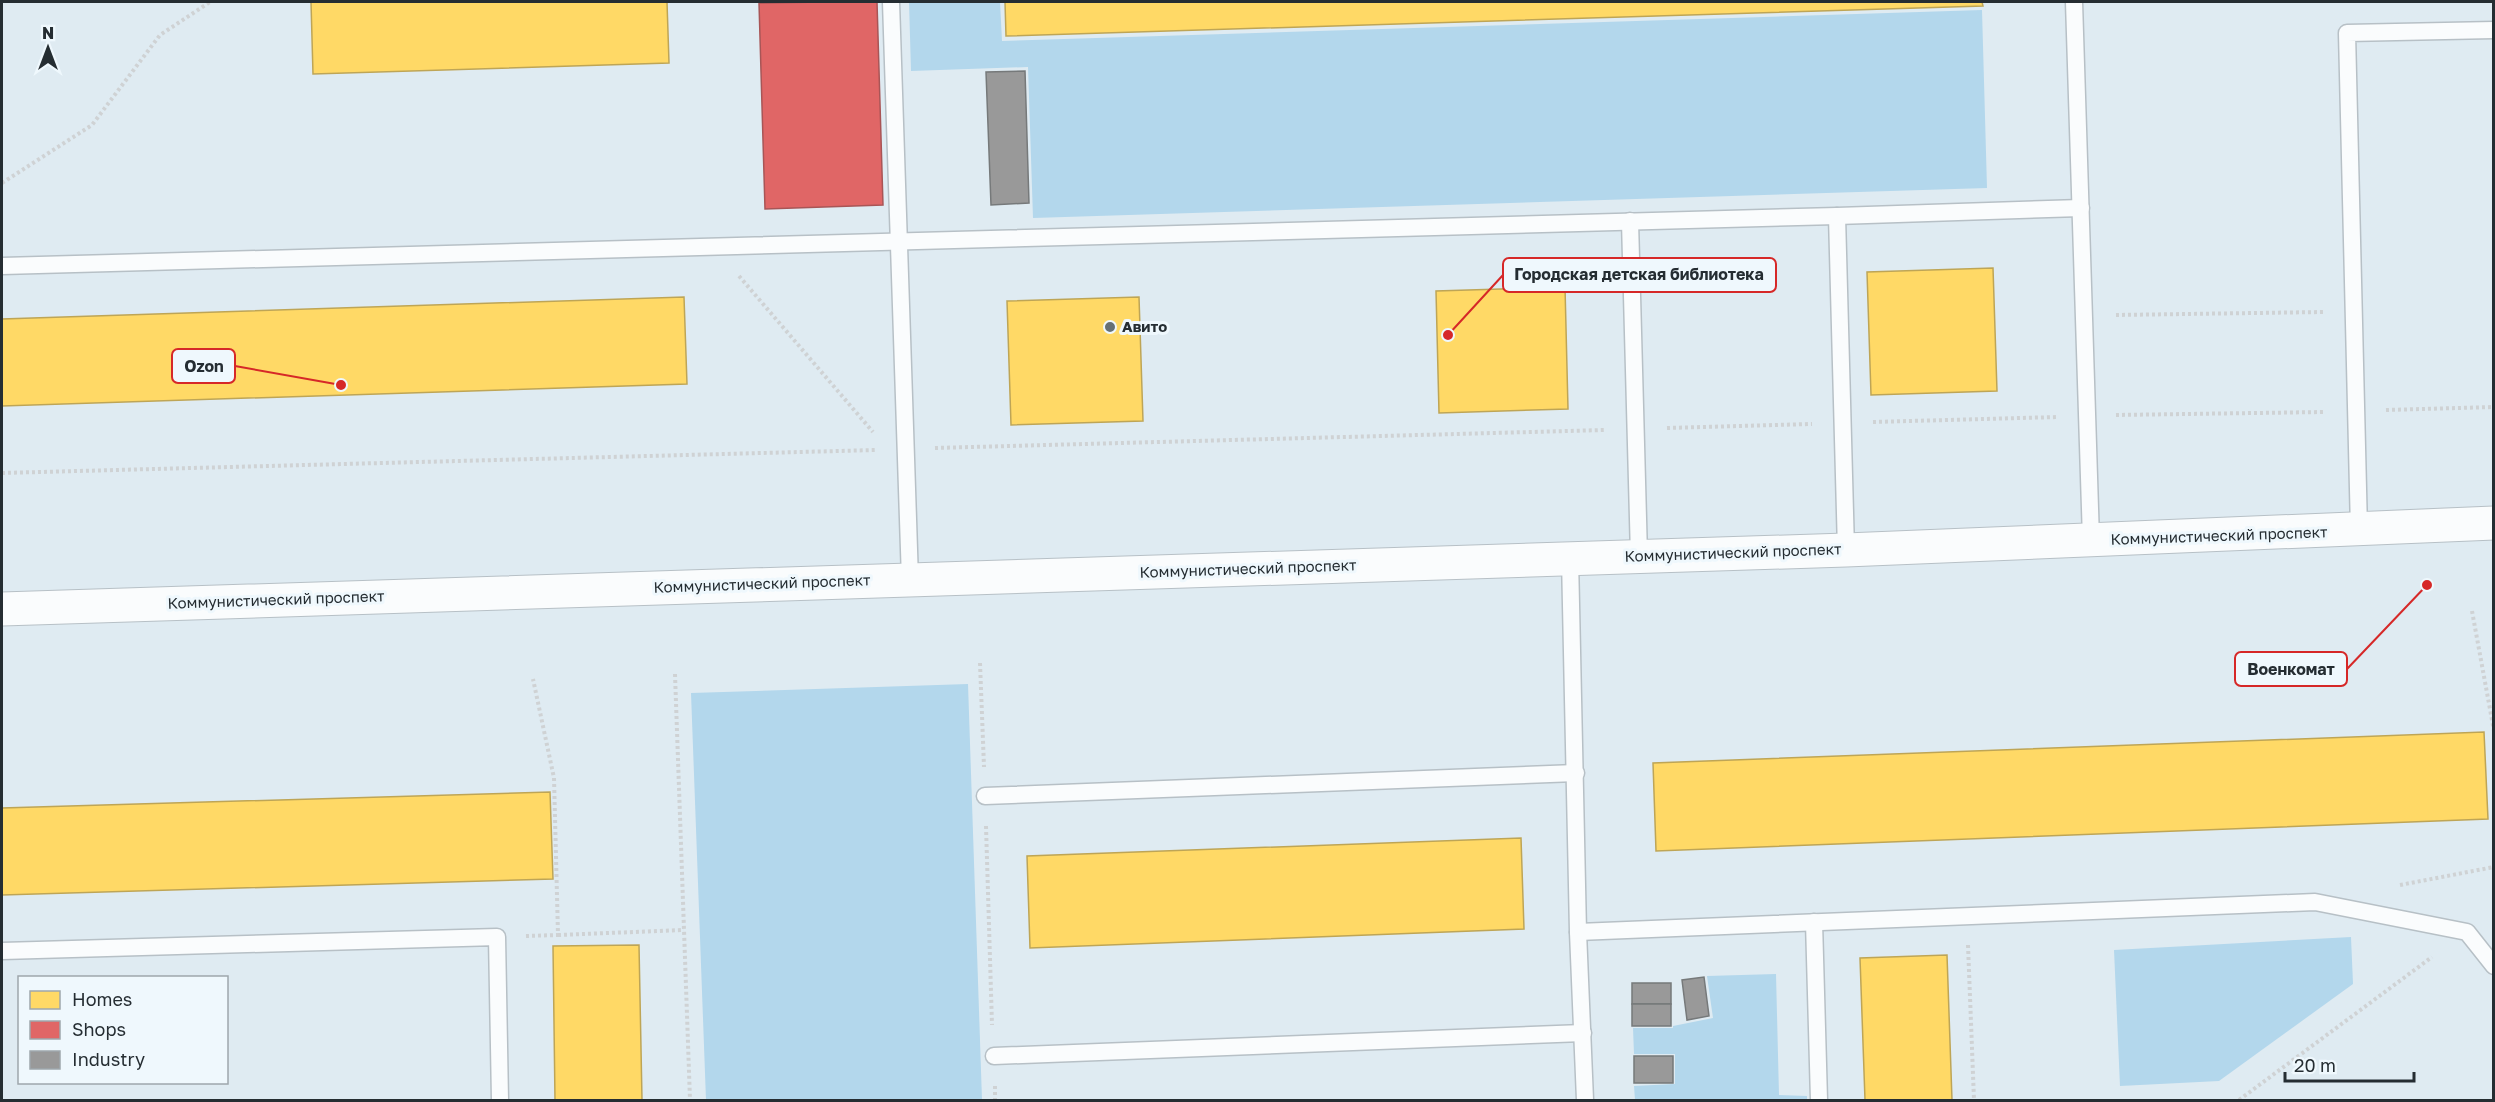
<svg xmlns="http://www.w3.org/2000/svg" width="2495" height="1102" font-family="'Golos Text',sans-serif">
	<style>
		.green { fill: #b3d7ec }
		.homes { fill: #ffd966; stroke: #bea556; stroke-width: 1.5 }
		.shops { fill: #e06666; stroke: #a85556; stroke-width: 1.5 }
		.industry { fill: #999; stroke: #76797a; stroke-width: 1.5 }
		.lines { fill: none; stroke-linecap: round; stroke-linejoin: round }
		.lane-casing { stroke: #b7c0c6; stroke-width: 19 }
		.secondary-casing { stroke: #b7c0c6; stroke-width: 35 }
		.path { stroke: #cfd2d4; stroke-width: 4; stroke-dasharray: 3 3; stroke-linecap: butt }
		.lane { stroke: #fafcfd; stroke-width: 16 }
		.secondary { stroke: #fafcfd; stroke-width: 33 }
		.poi-dot { fill: #667075; stroke: #eff8fd; stroke-width: 2 }
		.labels { text-anchor: middle; stroke-width: 6; stroke-linejoin: round; paint-order: stroke }
		.poi-label { font-size: 15px; font-weight: bold; fill: #252d32; stroke: #eff8fd; text-anchor: start }
		.street-label { font-size: 15px; fill: #252d32; stroke: #eff8fd }
		.leader { fill: none; stroke: #d62828; stroke-width: 2 }
		.callout-dot { fill: #d62828; stroke: #eff8fd; stroke-width: 2 }
		.callout { fill: #eff8fd; stroke: #d62828; stroke-width: 2 }
		.callout-label { font-size: 16px; text-anchor: middle; font-weight: bold; fill: #252d32 }
	</style>
	<rect width="100%" height="100%" fill="#dfebf2"/>
	<g class="green">
		<path d="M 909,2 L 1000,2 L 1002,41 L 1982,10 L 1987,188 L 1033,218 L 1028,67 L 911,71 Z"/>
		<path d="M 968,684 L 982,1100 L 706,1100 L 691,693 Z"/>
		<path d="M 2351,937 L 2353,984 L 2219,1081 L 2120,1086 L 2114,950 Z"/>
		<path d="M 1776,974 L 1779,1095 L 1807,1096 L 1807,1100 L 1635,1100 L 1634,1086 L 1675,1084 L 1675,1054 L 1634,1054 L 1633,1028 L 1673,1028 L 1673,1026 L 1713,1018 L 1707,976 Z"/>
	</g>
	<g class="homes">
		<path d="M 311,2 L 667,2 L 669,63 L 313,74 Z"/>
		<path d="M 1005,2 L 1982,2 L 1983,6 L 1006,36 Z"/>
		<path d="M 1993,268 L 1997,391 L 1871,395 L 1867,272 Z"/>
		<path d="M 1565,287 L 1568,409 L 1439,413 L 1436,291 Z"/>
		<path d="M 684,297 L 687,384 L 2,406 L 2,319 Z"/>
		<path d="M 1139,297 L 1143,421 L 1011,425 L 1007,301 Z"/>
		<path d="M 2484,732 L 2488,819 L 1656,851 L 1653,763 Z"/>
		<path d="M 550,792 L 553,879 L 2,895 L 2,808 Z"/>
		<path d="M 1521,838 L 1524,929 L 1030,948 L 1027,856 Z"/>
		<path d="M 639,945 L 642,1100 L 555,1100 L 553,946 Z"/>
		<path d="M 1947,955 L 1952,1100 L 1865,1100 L 1860,958 Z"/>
	</g>
	<path class="shops" d="M 824,2 L 877,2 L 883,205 L 765,209 L 759,3 Z"/>
	<g class="industry">
		<path d="M 1025,71 L 1029,203 L 991,205 L 986,72 Z"/>
		<path d="M 1704,977 L 1709,1016 L 1687,1020 L 1682,980 Z"/>
		<rect x="1632" y="983" width="39" height="21"/>
		<rect x="1632" y="1004" width="39" height="22"/>
		<rect x="1634" y="1056" width="39" height="27"/>
	</g>
	<g class="lines">
		<defs>
			<g id="lane">
				<path d="M 891,2 L 910,580"/>
				<path d="M 2074,2 L 2091,540"/>
				<path d="M 1837,216 L 1846,550"/>
				<path d="M 1630,221 L 1639,556"/>
				<path d="M 2,266 L 1837,216 L 2081,208"/>
				<path d="M 2359,530 L 2347,33 L 2494,30"/>
				<path d="M 1570,558 L 1578,932 L 1585,1100"/>
				<path d="M 985,796 L 1576,773"/>
				<path d="M 1814,922 L 1819,1100"/>
				<path d="M 1578,932 L 2315,902 L 2467,932 L 2494,966"/>
				<path d="M 2,951 L 497,937 L 500,1100"/>
				<path d="M 994,1056 L 1583,1033"/>
			</g>
			<path id="secondary" d="M 2,609 L 1846,550 L 2494,523"/>
		</defs>
		<use href="#lane" class="lane-casing"/>
		<use href="#secondary" class="secondary-casing"/>
		<g class="path">
			<path d="M 2,183 L 92,125 L 160,35 L 210,2"/>
			<path d="M 739,276 L 873,432"/>
			<path d="M 2116,315 L 2324,312"/>
			<path d="M 2386,410 L 2494,407"/>
			<path d="M 2116,415 L 2325,412"/>
			<path d="M 1873,422 L 2058,417"/>
			<path d="M 1667,428 L 1812,424"/>
			<path d="M 935,448 L 1605,430"/>
			<path d="M 2,473 L 876,450"/>
			<path d="M 2472,611 L 2494,731"/>
			<path d="M 980,663 L 984,767"/>
			<path d="M 675,674 L 690,1100"/>
			<path d="M 986,826 L 992,1025"/>
			<path d="M 2400,885 L 2494,867"/>
			<path d="M 558,935 L 684,930"/>
			<path d="M 526,936 L 558,935 L 554,778 L 533,679"/>
			<path d="M 1968,945 L 1974,1100"/>
			<path d="M 995,1086 L 995,1100"/>
			<path d="M 2239,1100 L 2432,957"/>
		</g>
		<use href="#lane" class="lane"/>
		<use href="#secondary" class="secondary"/>
	</g>
	<circle class="poi-dot" cx="1110" cy="327" r="6"/>
	<g class="labels">
		<g class="poi-label">
			<text x="1122" y="332">Авито</text>
		</g>
		<g class="street-label">
			<text transform="translate(2219 536) rotate(-2)" y="5">Коммунистический проспект</text>
			<text transform="translate(1733 553) rotate(-2)" y="5">Коммунистический проспект</text>
			<text transform="translate(1248 569) rotate(-2)" y="5">Коммунистический проспект</text>
			<text transform="translate(762 584) rotate(-2)" y="5">Коммунистический проспект</text>
			<text transform="translate(276 600) rotate(-2)" y="5">Коммунистический проспект</text>
		</g>
	</g>
	<path class="leader" d="M1448 335L1503 275M341 385L235 366M2427 585L2347 669"/>
	<g class="callout-dot">
		<circle cx="1448" cy="335" r="6"/>
		<circle cx="341" cy="385" r="6"/>
		<circle cx="2427" cy="585" r="6"/>
	</g>
	<g class="callout">
		<rect x="1503" y="258" width="273" height="34" rx="6"/>
		<rect x="172" y="349" width="63" height="34" rx="6"/>
		<rect x="2235" y="652" width="112" height="34" rx="6"/>
	</g>
	<g class="callout-label">
		<text x="1639" y="280">Городская детская библиотека</text>
		<text x="204" y="372">Ozon</text>
		<text x="2291" y="675">Военкомат</text>
	</g>
	<rect width="2495" height="1102" fill="none" stroke="#252d32" stroke-width="6"/>
	<rect x="18" y="976" width="210" height="108" fill="#eff8fd" stroke="#9ea7ac" stroke-width="1.5"/>
	<rect x="30" y="991" width="30" height="18" fill="#ffd966" stroke="#9ea7ac" stroke-width="1.5"/>
	<text x="72" y="1006" font-size="18" fill="#252d32">Homes</text>
	<rect x="30" y="1021" width="30" height="18" fill="#e06666" stroke="#9ea7ac" stroke-width="1.5"/>
	<text x="72" y="1036" font-size="18" fill="#252d32">Shops</text>
	<rect x="30" y="1051" width="30" height="18" fill="#999999" stroke="#9ea7ac" stroke-width="1.5"/>
	<text x="72" y="1066" font-size="18" fill="#252d32">Industry</text>
	<g transform="translate(48 48)" stroke="#eff8fd" stroke-width="4.5" paint-order="stroke">
	<path d="M0-4.5L10 22L0 15L-10 22Z" fill="#252d32"/>
	<text y="-9" font-size="16" font-weight="bold" text-anchor="middle" fill="#252d32">N</text>
	</g>
	<path d="M2285 1072v9h129v-9" fill="none" stroke="#252d32" stroke-width="3"/>
	<text x="2294" y="1072" font-size="18" fill="#252d32" stroke="#eff8fd" stroke-width="4.5" paint-order="stroke">20 m</text>
</svg>
